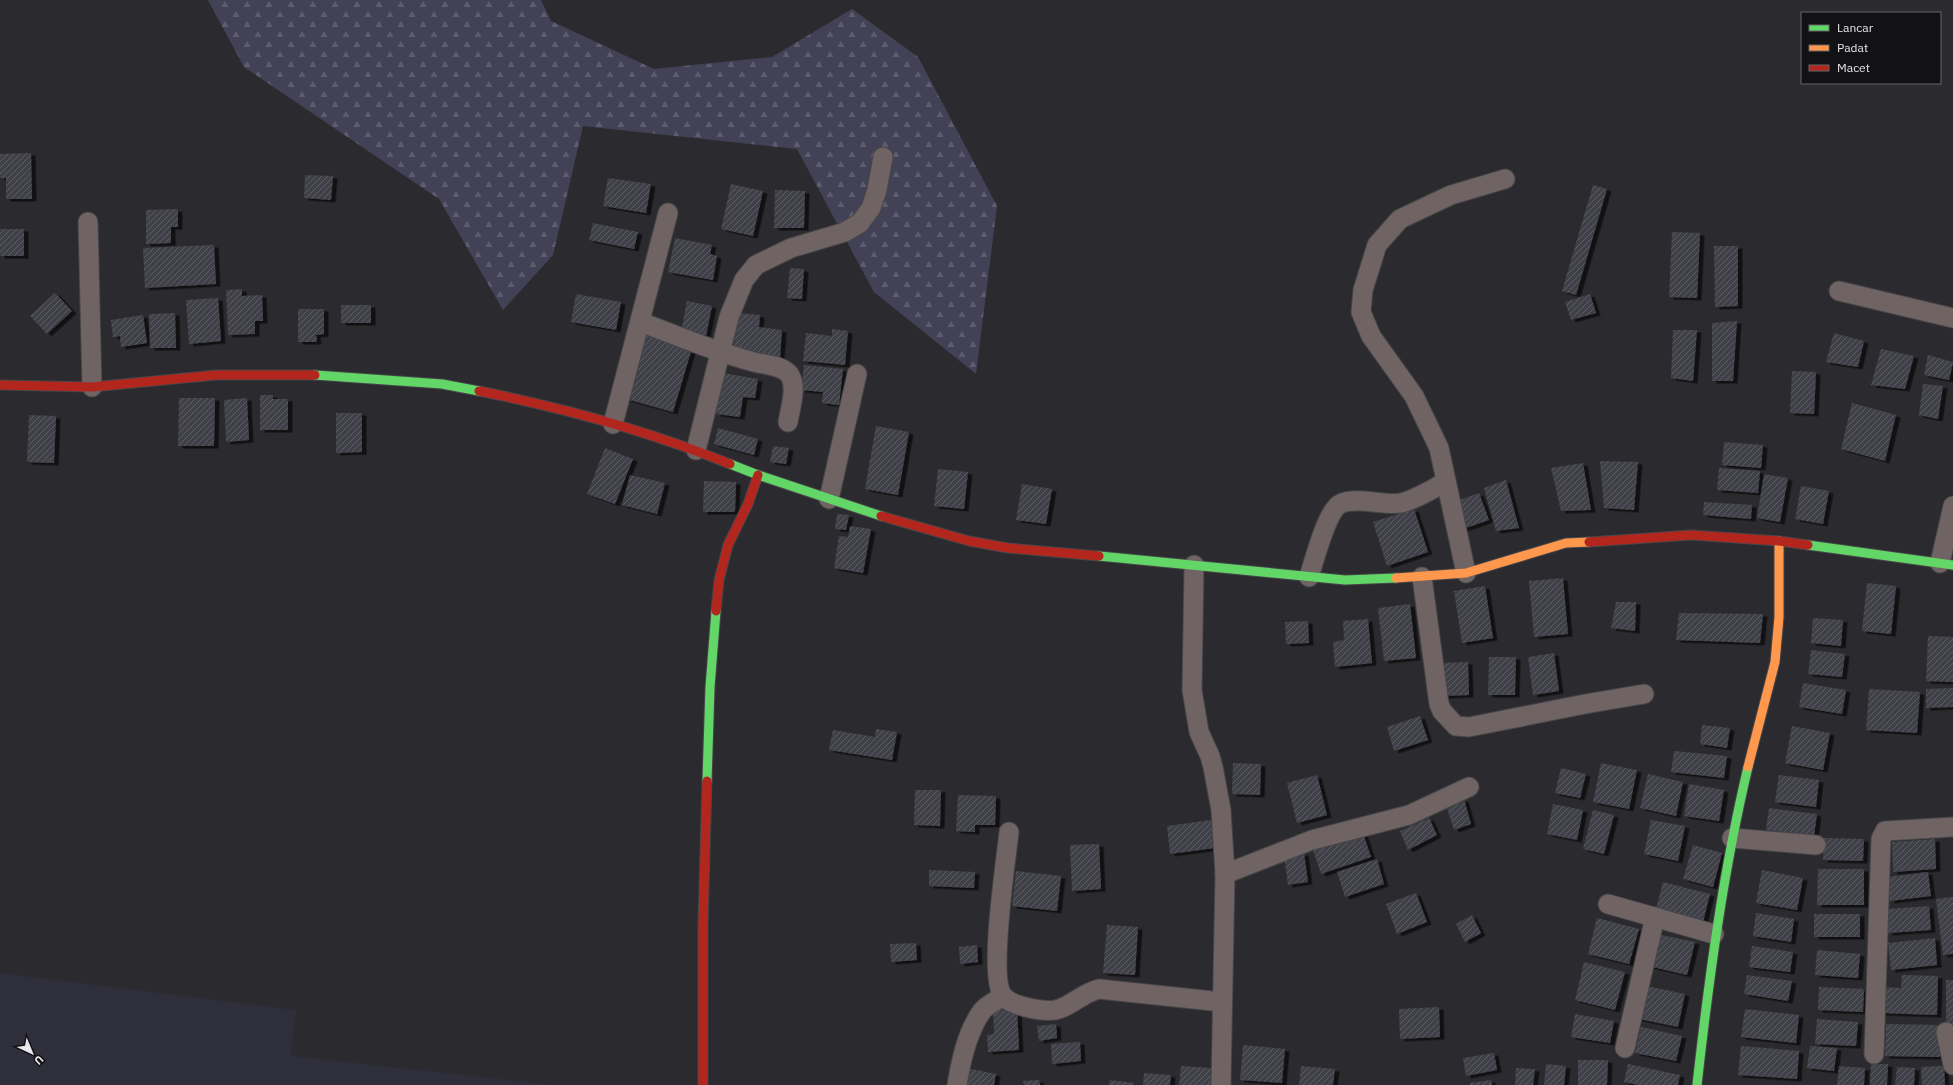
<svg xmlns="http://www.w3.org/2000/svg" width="1953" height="1085" font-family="'IBM Plex Sans',sans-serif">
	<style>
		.built { fill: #2f2e3b }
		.forest { fill: url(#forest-firs) }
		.building { fill: url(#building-hatch); filter: url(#shadow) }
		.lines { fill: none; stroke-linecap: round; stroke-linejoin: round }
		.street-casing { stroke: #464649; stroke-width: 21 }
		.fast-casing { stroke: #464649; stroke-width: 11 }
		.slow-casing { stroke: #464649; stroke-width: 11 }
		.jam-casing { stroke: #464649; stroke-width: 11 }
		.street { stroke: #6f6363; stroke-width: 19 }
		.fast { stroke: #63d668; stroke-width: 9 }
		.slow { stroke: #ff974d; stroke-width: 9 }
		.jam { stroke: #b3261e; stroke-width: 9 }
	</style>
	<defs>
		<pattern id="forest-firs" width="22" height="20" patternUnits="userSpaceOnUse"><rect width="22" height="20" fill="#434156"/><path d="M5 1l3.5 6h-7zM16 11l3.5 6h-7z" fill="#5e5c6f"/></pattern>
		<pattern id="building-hatch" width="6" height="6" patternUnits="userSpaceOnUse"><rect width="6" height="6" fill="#414048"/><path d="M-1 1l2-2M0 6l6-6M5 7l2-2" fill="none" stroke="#5c5c63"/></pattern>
		<filter id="shadow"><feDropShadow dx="4.5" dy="2.5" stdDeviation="0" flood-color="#0009"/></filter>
	</defs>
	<rect width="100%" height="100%" fill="#2b2b2f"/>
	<path class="built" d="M 0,973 L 296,1010 L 291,1056 L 552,1085 L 0,1085 Z"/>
	<path class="forest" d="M 208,0 L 541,0 L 551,21 L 654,69 L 772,57 L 852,9 L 918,57 L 997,206 L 976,374 L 874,292 L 797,149 L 583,126 L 553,255 L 503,310 L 439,199 L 244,67 Z"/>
	<g class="building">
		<path d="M 31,153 L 32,199 L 6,199 L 6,178 L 0,178 L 0,154 Z"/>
		<path d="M 305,175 L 333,176 L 331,200 L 304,198 Z"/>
		<path d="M 608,178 L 651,184 L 646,213 L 603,206 Z"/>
		<path d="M 731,184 L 763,191 L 753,236 L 721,229 Z"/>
		<path d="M 1593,185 L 1607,189 L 1576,295 L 1562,291 Z"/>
		<path d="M 775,190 L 805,191 L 804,228 L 774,228 Z"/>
		<path d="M 178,209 L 178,227 L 171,227 L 171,243 L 146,244 L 146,210 Z"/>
		<path d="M 593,223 L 638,232 L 634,249 L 589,240 Z"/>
		<rect x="0" y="229" width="24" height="27"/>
		<path d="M 1672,232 L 1700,233 L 1697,298 L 1669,297 Z"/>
		<path d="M 675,238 L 712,245 L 710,254 L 717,256 L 713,280 L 668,272 Z"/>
		<path d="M 214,245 L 216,284 L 145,288 L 143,248 Z"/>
		<path d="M 1714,246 L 1738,246 L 1738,306 L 1715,307 Z"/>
		<path d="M 790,268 L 804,269 L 802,299 L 787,298 Z"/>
		<path d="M 242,289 L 242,296 L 262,295 L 263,321 L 255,321 L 255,334 L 228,335 L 226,290 Z"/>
		<path d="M 55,293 L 72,311 L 47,334 L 30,316 Z"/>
		<path d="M 576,294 L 621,302 L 616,330 L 571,322 Z"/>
		<path d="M 1590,294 L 1596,313 L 1571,320 L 1565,302 Z"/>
		<path d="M 218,298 L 221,341 L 189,344 L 186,300 Z"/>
		<path d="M 687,301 L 712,306 L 706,336 L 681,332 Z"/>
		<rect x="341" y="305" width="30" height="18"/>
		<path d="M 298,309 L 324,309 L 324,334 L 316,335 L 317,342 L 298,342 Z"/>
		<path d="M 175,313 L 176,348 L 150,348 L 149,314 Z"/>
		<path d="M 737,313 L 760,315 L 759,327 L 782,330 L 780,358 L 733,353 Z"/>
		<path d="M 143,315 L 147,343 L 121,347 L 120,336 L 113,337 L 111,320 Z"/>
		<path d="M 1737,321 L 1733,381 L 1712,381 L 1712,323 Z"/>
		<path d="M 832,329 L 848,331 L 845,365 L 803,361 L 806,333 L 832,336 Z"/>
		<path d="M 1673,330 L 1697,330 L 1693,381 L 1671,378 Z"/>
		<path d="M 1834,333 L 1864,341 L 1858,367 L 1826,362 Z"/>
		<path d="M 644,335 L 692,348 L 673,412 L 626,399 Z"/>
		<path d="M 1881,349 L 1914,356 L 1905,389 L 1871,385 Z"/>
		<path d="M 1928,355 L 1953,362 L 1949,380 L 1924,375 Z"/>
		<path d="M 804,365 L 843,369 L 839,405 L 822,403 L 823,392 L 801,390 Z"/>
		<path d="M 1792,371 L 1816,372 L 1814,414 L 1790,413 Z"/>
		<path d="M 723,373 L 758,379 L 755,398 L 743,397 L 740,417 L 716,414 Z"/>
		<path d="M 1923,384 L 1943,386 L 1938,419 L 1919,415 Z"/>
		<path d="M 260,395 L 273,395 L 273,399 L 288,399 L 288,430 L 260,430 Z"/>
		<path d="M 179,398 L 215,398 L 214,446 L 178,446 Z"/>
		<path d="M 247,398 L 249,440 L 226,442 L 224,400 Z"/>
		<path d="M 1852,403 L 1896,415 L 1885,461 L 1841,449 Z"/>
		<path d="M 336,413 L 362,413 L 362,452 L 336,453 Z"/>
		<path d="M 29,415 L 56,416 L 54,463 L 27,462 Z"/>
		<path d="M 876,426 L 909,432 L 898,495 L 865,489 Z"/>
		<path d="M 718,428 L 758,439 L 754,455 L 714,444 Z"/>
		<path d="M 1724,442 L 1763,445 L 1761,468 L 1722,465 Z"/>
		<path d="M 773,446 L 789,448 L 786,464 L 770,462 Z"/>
		<path d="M 605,448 L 633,459 L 615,504 L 587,494 Z"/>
		<path d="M 1600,461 L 1638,462 L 1634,510 L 1604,508 Z"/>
		<path d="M 1583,463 L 1591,510 L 1561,511 L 1551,468 Z"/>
		<path d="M 1719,468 L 1760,471 L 1758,493 L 1717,490 Z"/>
		<path d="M 938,469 L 968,472 L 964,509 L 934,506 Z"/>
		<path d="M 1764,474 L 1788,478 L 1780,522 L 1757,518 Z"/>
		<path d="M 630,475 L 665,483 L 657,514 L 622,505 Z"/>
		<path d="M 1506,480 L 1519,528 L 1496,531 L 1484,488 Z"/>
		<path d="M 704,481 L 736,482 L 735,512 L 703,512 Z"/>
		<path d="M 1022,484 L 1052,489 L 1046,524 L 1016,520 Z"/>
		<path d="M 1801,486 L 1829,491 L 1823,524 L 1795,519 Z"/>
		<path d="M 1479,493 L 1489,520 L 1463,529 L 1454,502 Z"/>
		<path d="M 1704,502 L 1752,505 L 1751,519 L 1703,515 Z"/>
		<path d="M 1414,509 L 1428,552 L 1387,566 L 1373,522 Z"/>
		<path d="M 837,514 L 849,515 L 846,530 L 835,529 Z"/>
		<path d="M 850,526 L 871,529 L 863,573 L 834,568 L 839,536 L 848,537 Z"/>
		<path d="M 1563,578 L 1568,634 L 1534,637 L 1529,581 Z"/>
		<path d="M 1867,583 L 1896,586 L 1891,634 L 1862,631 Z"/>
		<path d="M 1485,586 L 1493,638 L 1462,643 L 1454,591 Z"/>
		<path d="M 1616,602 L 1636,602 L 1635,631 L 1611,628 Z"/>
		<path d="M 1410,604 L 1416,658 L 1384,661 L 1378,608 Z"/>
		<path d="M 1679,613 L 1763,614 L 1760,643 L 1676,640 Z"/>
		<path d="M 1813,618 L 1843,620 L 1841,646 L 1811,643 Z"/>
		<path d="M 1368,619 L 1372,663 L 1335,667 L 1333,642 L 1344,640 L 1343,621 Z"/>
		<path d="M 1308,621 L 1309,643 L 1286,644 L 1285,622 Z"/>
		<path d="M 1928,636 L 1953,637 L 1953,682 L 1926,681 Z"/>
		<path d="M 1811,650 L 1845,654 L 1842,677 L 1808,674 Z"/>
		<path d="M 1554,653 L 1559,691 L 1533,695 L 1528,657 Z"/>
		<path d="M 1489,657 L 1516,657 L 1515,695 L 1488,695 Z"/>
		<path d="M 1468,662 L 1469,695 L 1442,696 L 1440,663 Z"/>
		<path d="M 1803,683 L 1846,690 L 1842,714 L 1799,707 Z"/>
		<path d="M 1953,688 L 1953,707 L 1926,708 L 1926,689 Z"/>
		<path d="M 1869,689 L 1920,692 L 1917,733 L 1866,730 Z"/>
		<path d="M 1420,716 L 1428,740 L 1394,751 L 1387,727 Z"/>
		<path d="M 1702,725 L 1730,728 L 1727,748 L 1700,744 Z"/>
		<path d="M 1792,726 L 1830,733 L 1823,770 L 1785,763 Z"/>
		<path d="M 876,729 L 897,732 L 892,760 L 829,750 L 833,730 L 875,737 Z"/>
		<path d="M 1674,751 L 1727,756 L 1724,778 L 1671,772 Z"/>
		<path d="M 1233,763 L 1261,764 L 1260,795 L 1232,794 Z"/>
		<path d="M 1601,763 L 1637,770 L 1629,809 L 1593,802 Z"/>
		<path d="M 1561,768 L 1586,774 L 1580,798 L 1555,793 Z"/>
		<path d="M 1648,774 L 1683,782 L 1676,816 L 1640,808 Z"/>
		<path d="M 1317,775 L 1327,815 L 1297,823 L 1287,783 Z"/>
		<path d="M 1779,775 L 1819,780 L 1816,807 L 1775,802 Z"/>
		<path d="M 1689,784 L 1724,790 L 1719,821 L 1684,816 Z"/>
		<path d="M 915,790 L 941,790 L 940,826 L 914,825 Z"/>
		<path d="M 958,795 L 996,796 L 995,825 L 975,825 L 975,832 L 956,831 Z"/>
		<path d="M 1464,799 L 1471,824 L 1454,830 L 1446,805 Z"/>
		<path d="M 1553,804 L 1583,810 L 1577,840 L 1547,834 Z"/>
		<path d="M 1769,808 L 1817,814 L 1814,836 L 1766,830 Z"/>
		<path d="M 1593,810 L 1614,815 L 1604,854 L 1583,849 Z"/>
		<path d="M 1429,818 L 1437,835 L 1408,850 L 1400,831 Z"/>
		<path d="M 1211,820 L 1215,848 L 1170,854 L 1167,826 Z"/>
		<path d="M 1651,820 L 1685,826 L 1678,861 L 1644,854 Z"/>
		<path d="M 1363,833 L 1371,857 L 1321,874 L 1313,850 Z"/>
		<path d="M 1824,838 L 1864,839 L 1863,861 L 1823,860 Z"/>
		<path d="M 1935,839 L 1936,869 L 1893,872 L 1892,842 Z"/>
		<path d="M 1099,844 L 1101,889 L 1072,891 L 1070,845 Z"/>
		<path d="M 1693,845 L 1722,853 L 1713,887 L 1683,879 Z"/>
		<path d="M 1304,853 L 1308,882 L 1288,885 L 1284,856 Z"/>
		<path d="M 1377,859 L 1384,884 L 1345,897 L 1337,872 Z"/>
		<path d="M 1818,869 L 1864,869 L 1864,905 L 1817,905 Z"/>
		<path d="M 929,870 L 975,872 L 974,888 L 929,886 Z"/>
		<path d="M 1762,870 L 1803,878 L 1797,910 L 1756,903 Z"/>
		<path d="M 1016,871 L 1061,876 L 1057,911 L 1012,906 Z"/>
		<path d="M 1928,872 L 1931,896 L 1890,901 L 1887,877 Z"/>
		<path d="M 1663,882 L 1710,894 L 1702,926 L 1655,913 Z"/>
		<path d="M 1416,893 L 1427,922 L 1397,934 L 1386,904 Z"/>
		<path d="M 1953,897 L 1953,954 L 1943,955 L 1936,899 Z"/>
		<path d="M 1929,906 L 1931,930 L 1888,933 L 1887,909 Z"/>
		<path d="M 1756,913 L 1794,919 L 1791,942 L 1753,936 Z"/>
		<rect x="1814" y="914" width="46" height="23"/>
		<path d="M 1472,915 L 1481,933 L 1465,942 L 1456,924 Z"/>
		<path d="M 1597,918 L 1639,929 L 1629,964 L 1588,954 Z"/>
		<path d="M 1107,925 L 1138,927 L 1135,975 L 1103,973 Z"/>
		<path d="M 1656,934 L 1695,942 L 1687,975 L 1648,966 Z"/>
		<path d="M 1935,938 L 1937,965 L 1891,970 L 1888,943 Z"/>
		<path d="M 916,943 L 917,960 L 891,962 L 890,944 Z"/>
		<path d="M 977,945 L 978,962 L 960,964 L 959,947 Z"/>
		<path d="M 1752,946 L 1793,952 L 1790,972 L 1749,967 Z"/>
		<path d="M 1817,950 L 1860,954 L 1858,978 L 1815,975 Z"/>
		<path d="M 1584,962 L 1625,972 L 1615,1010 L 1575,1000 Z"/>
		<path d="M 1747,975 L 1792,981 L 1788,1001 L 1744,994 Z"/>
		<path d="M 1902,975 L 1938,976 L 1937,1015 L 1879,1013 L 1880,987 L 1901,988 Z"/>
		<rect x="1946" y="980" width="7" height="46"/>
		<path d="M 1641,985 L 1685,994 L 1678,1027 L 1634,1018 Z"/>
		<path d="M 1819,987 L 1864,989 L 1863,1012 L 1818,1010 Z"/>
		<path d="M 1017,1007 L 1019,1050 L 988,1052 L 987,1035 L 994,1034 L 993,1009 Z"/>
		<path d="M 1439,1007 L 1440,1037 L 1400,1039 L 1399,1009 Z"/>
		<path d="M 1745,1009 L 1799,1015 L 1796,1043 L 1741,1037 Z"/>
		<path d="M 1575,1014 L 1614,1021 L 1610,1043 L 1571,1037 Z"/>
		<path d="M 1817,1019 L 1858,1022 L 1856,1046 L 1815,1044 Z"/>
		<path d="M 1056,1024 L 1057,1038 L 1039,1041 L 1037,1026 Z"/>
		<path d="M 1886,1024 L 1941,1025 L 1940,1057 L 1885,1056 Z"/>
		<path d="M 1641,1027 L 1682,1036 L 1676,1061 L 1635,1053 Z"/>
		<path d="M 1080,1042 L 1081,1061 L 1052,1064 L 1051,1044 Z"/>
		<path d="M 1243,1045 L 1285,1049 L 1282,1083 L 1240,1080 Z"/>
		<path d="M 1741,1046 L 1799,1051 L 1797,1079 L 1738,1075 Z"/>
		<path d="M 1810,1046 L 1837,1048 L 1834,1071 L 1807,1068 Z"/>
		<path d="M 1494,1053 L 1497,1070 L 1466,1076 L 1463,1058 Z"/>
		<path d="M 1578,1060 L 1608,1060 L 1607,1085 L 1578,1085 Z"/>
		<path d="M 1546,1064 L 1566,1066 L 1564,1085 L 1544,1085 Z"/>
		<path d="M 1628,1064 L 1680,1075 L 1678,1085 L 1638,1085 L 1624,1082 Z"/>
		<path d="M 1871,1064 L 1888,1064 L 1887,1085 L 1870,1085 Z"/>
		<path d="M 1181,1066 L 1212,1068 L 1211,1085 L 1179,1085 Z"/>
		<path d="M 1301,1066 L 1335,1069 L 1333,1085 L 1299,1085 Z"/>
		<path d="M 1839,1066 L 1865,1068 L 1864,1085 L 1837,1085 Z"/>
		<path d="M 1944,1066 L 1945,1085 L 1922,1085 L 1921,1067 Z"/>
		<path d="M 1897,1067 L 1915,1068 L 1914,1085 L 1895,1085 Z"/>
		<path d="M 966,1068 L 996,1074 L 994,1085 L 962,1085 Z"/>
		<path d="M 1516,1068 L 1535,1069 L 1533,1085 L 1515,1085 Z"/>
		<path d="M 1144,1073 L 1171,1075 L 1170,1085 L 1143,1085 Z"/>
		<path d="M 1039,1080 L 1040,1085 L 1024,1085 L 1023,1081 Z"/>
		<path d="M 1110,1080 L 1134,1083 L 1134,1085 L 1109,1085 Z"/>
		<path d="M 1491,1080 L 1492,1085 L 1470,1085 L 1470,1083 Z"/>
	</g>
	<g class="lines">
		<defs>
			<g id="street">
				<path d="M 88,222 L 92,387"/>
				<path d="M 1839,291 L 1953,318"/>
				<path d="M 640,322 C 679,336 717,353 758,363 C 768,365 782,366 789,374 C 798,386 790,409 788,422"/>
				<path d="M 613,424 L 668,213"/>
				<path d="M 696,450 L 729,317 L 744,280 L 756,265 L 791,248 L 845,232 L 860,223 L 871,208 L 877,190 L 883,157"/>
				<path d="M 829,499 L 857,374"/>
				<path d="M 1940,563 L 1953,506"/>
				<path d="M 1194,565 L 1192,690 L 1199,732 L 1210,756 L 1213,767 L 1221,810 L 1225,874 L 1221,1085"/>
				<path d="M 1466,573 L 1439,448 L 1414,396 L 1371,336 L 1361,312 L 1363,290 L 1377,245 L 1400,219 L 1451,195 L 1505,179"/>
				<path d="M 1309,577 C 1314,561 1327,511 1340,504 C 1355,496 1384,506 1401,503 C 1417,499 1432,489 1446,482"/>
				<path d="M 1422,577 L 1439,704 L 1442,711 L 1456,726 L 1469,727 L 1585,704 L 1644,694"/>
				<path d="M 1009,832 C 1006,861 988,977 1003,996 C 1011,1006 1043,1012 1055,1010 C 1069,1008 1082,993 1099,989 L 1222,1002"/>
				<path d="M 1732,838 L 1816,845"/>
				<path d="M 1225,874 L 1312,840 L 1409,815 L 1469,787"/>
				<path d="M 1608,904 L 1714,934"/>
				<path d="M 1946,1032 L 1953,1065"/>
				<path d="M 1625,1048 L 1655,917"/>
				<path d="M 1874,1054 L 1881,839 L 1885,831 L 1953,827"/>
				<path d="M 957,1085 C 961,1060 967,1032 982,1011 C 987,1005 997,1000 1003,996"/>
			</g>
			<g id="fast">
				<path d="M 315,375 L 442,384 L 479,391"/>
				<path d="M 730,464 L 758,475 L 881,516"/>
				<path d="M 1808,545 L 1953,565"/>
				<path d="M 1099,556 L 1345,580 L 1396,578"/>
				<path d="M 707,781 L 710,687 L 716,611"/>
				<path d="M 1697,1085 C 1709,978 1723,872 1748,767"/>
			</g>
			<g id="slow">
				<path d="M 1396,578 L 1466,573 L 1566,543 L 1589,542"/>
				<path d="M 1748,767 L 1775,662 L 1779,617 L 1779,541"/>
			</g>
			<g id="jam">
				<path d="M 0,385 L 92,387 L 216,375 L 315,375"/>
				<path d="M 479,391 C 564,408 649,431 730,464"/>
				<path d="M 881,516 L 969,541 L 1008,548 L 1099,556"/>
				<path d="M 1589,542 L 1691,535 L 1779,541 L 1808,545"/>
				<path d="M 716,611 L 719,580 L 728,545 L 748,504 L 758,475"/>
				<path d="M 703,1085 L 703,923 L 707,781"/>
			</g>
		</defs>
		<use href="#street" class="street-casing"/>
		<use href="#fast" class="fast-casing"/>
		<use href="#slow" class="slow-casing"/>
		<use href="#jam" class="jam-casing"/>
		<use href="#street" class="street"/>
		<use href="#fast" class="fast"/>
		<use href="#slow" class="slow"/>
		<use href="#jam" class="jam"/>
	</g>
	<rect x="1801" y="12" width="140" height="72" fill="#121215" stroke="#67676b"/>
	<rect x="1809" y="25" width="20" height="6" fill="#63d668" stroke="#67676b"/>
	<text x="1837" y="32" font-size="12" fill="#e7e7ed">Lancar</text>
	<rect x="1809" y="45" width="20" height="6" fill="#ff974d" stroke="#67676b"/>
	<text x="1837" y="52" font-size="12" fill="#e7e7ed">Padat</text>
	<rect x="1809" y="65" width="20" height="6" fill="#b3261e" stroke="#67676b"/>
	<text x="1837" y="72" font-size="12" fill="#e7e7ed">Macet</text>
	<g transform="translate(32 1053) rotate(136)" stroke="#121215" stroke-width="3" paint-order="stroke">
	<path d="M0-3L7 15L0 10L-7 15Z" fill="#e7e7ed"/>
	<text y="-6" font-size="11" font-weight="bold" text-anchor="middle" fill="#e7e7ed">U</text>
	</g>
</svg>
